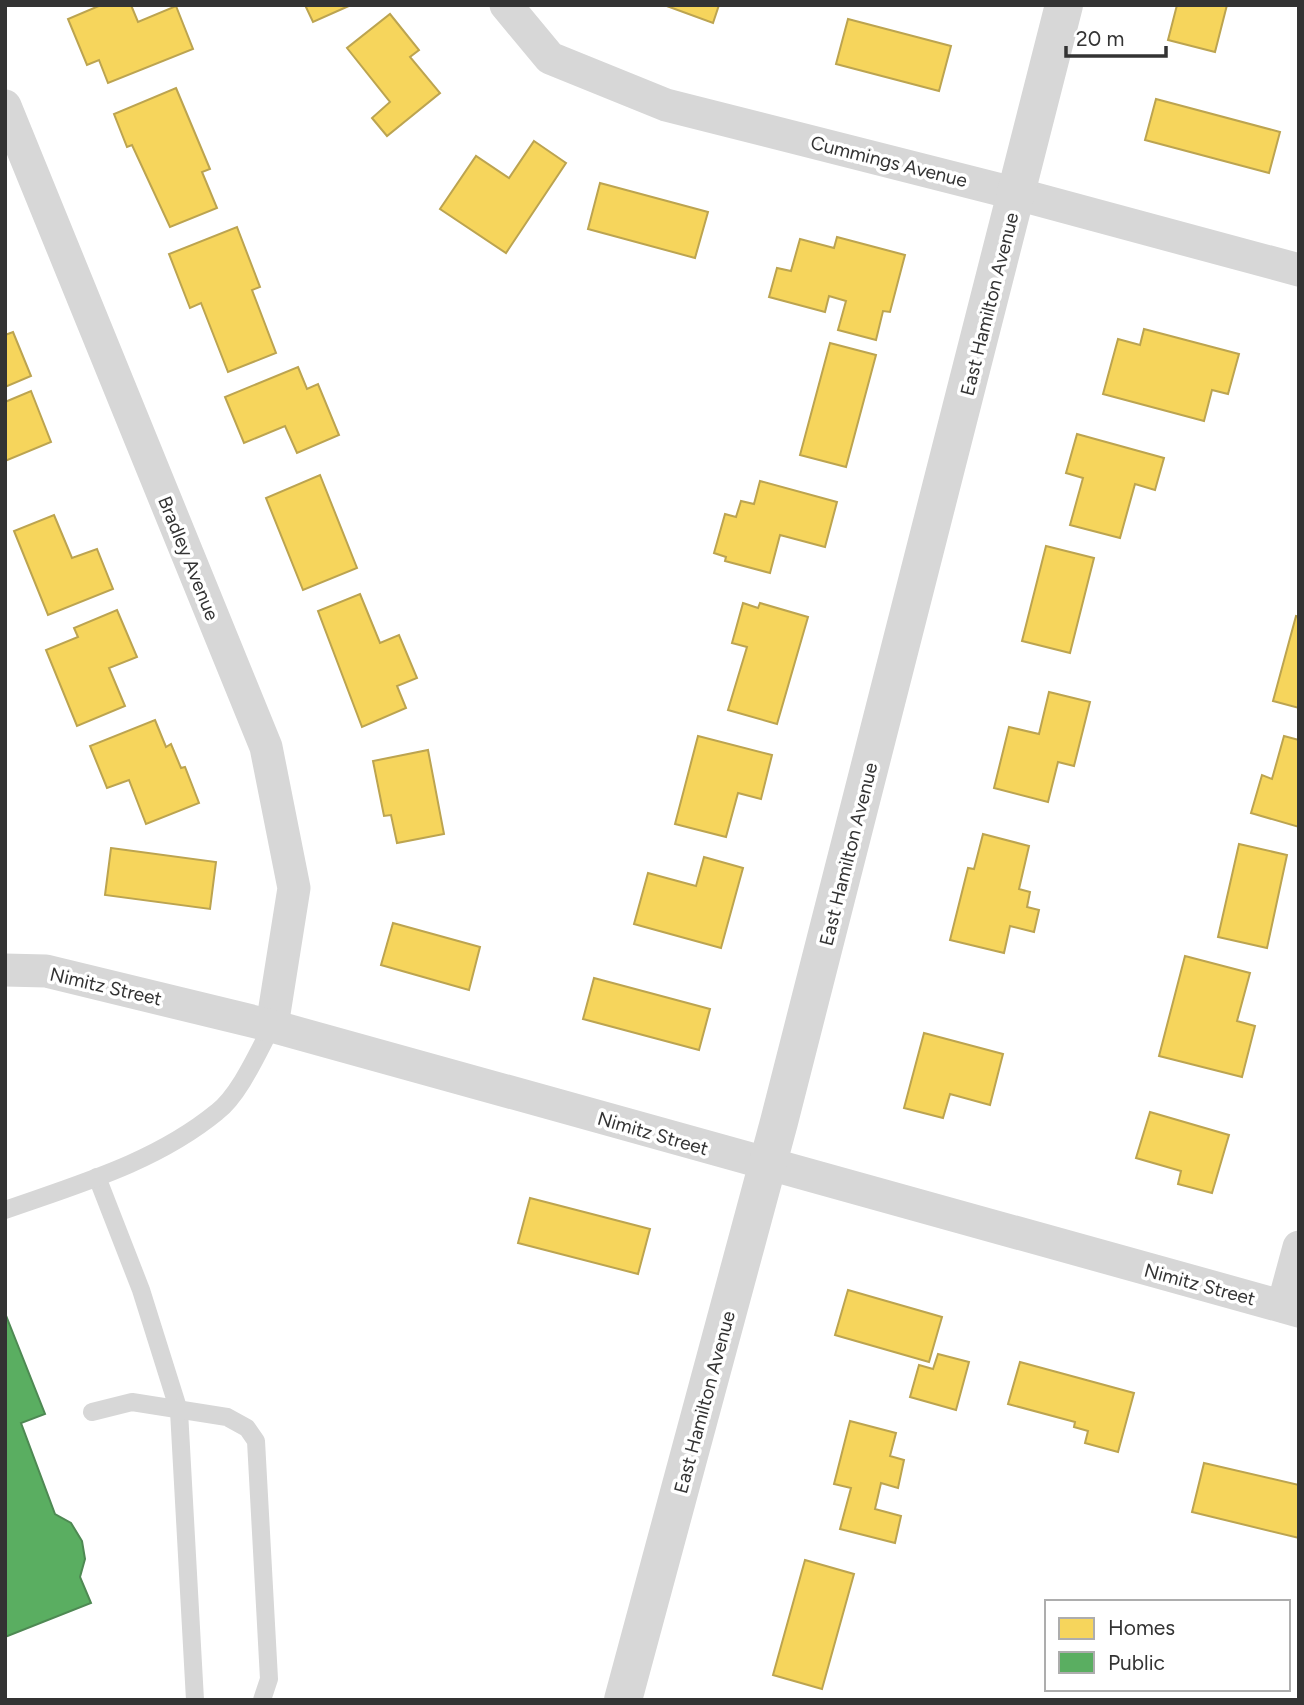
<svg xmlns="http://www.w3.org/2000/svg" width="1304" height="1705" font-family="Figtree,sans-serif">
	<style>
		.homes { fill: #f6d55c; stroke: #bca450; stroke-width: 2 }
		.public { fill: #5aae61; stroke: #4e8953; stroke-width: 2 }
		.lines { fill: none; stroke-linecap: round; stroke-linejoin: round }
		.service { stroke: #d7d7d7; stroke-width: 18 }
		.minor { stroke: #d7d7d7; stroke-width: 33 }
		.tertiary { stroke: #d7d7d7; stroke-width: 38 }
		.labels { text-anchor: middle; stroke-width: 7; stroke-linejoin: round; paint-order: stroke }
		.street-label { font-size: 19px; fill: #333; stroke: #fff }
	</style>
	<rect width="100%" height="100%" fill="#fff"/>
	<g class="homes">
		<path d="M 101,5 L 131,5 L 138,22 L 176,6 L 193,49 L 108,83 L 99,60 L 87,65 L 68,19 Z"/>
		<path d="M 305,5 L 351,5 L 313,22 Z"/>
		<path d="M 664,5 L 719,5 L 713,23 Z"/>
		<path d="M 1177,5 L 1227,5 L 1215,52 L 1168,40 Z"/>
		<path d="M 390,14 L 419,50 L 410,57 L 440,93 L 387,136 L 372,118 L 390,102 L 347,48 Z"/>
		<path d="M 848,19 L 951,46 L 939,91 L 836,64 Z"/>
		<path d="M 176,88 L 210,169 L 202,172 L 217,208 L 170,227 L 132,145 L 127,147 L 114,114 Z"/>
		<path d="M 1156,99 L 1280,132 L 1269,173 L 1145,140 Z"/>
		<path d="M 534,141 L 566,163 L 506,253 L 440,209 L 476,156 L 509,178 Z"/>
		<path d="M 600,183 L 708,212 L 695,258 L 588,229 Z"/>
		<path d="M 237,227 L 260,287 L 252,290 L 276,353 L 228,372 L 201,303 L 190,308 L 169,254 Z"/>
		<path d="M 837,237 L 905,255 L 890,312 L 883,311 L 876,340 L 838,330 L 846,301 L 829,296 L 825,312 L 769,297 L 777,268 L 791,271 L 800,239 L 834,248 Z"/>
		<path d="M 1144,329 L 1239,354 L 1228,394 L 1212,390 L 1204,421 L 1103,394 L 1118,339 L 1140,345 Z"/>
		<path d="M 13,332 L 31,376 L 5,387 L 5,335 Z"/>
		<path d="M 830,343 L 876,355 L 846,467 L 800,455 Z"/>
		<path d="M 298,367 L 307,389 L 318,384 L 339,435 L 297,453 L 285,426 L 244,443 L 225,397 Z"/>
		<path d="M 31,391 L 51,442 L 5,461 L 5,402 Z"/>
		<path d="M 1077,434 L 1164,458 L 1155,490 L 1135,484 L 1120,538 L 1070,525 L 1083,478 L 1066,473 Z"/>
		<path d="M 320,475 L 357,568 L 303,590 L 266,498 Z"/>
		<path d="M 760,481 L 837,502 L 825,547 L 780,535 L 770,573 L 725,561 L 726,557 L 714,553 L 725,514 L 736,517 L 741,501 L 754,504 Z"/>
		<path d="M 54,515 L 72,558 L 97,549 L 113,589 L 48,615 L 14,531 Z"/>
		<path d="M 1046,546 L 1094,558 L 1070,653 L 1022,641 Z"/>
		<path d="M 360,594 L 380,643 L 399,635 L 417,678 L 397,686 L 406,708 L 362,727 L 318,611 Z"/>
		<path d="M 743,603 L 758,608 L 760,603 L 808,617 L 777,724 L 728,710 L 747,647 L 732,643 Z"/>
		<path d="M 117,610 L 137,657 L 109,668 L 125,706 L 77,726 L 46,650 L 78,637 L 74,628 Z"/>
		<path d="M 1296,616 L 1299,617 L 1299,708 L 1273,701 Z"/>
		<path d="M 1049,692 L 1090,702 L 1074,766 L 1058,762 L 1048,802 L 994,788 L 1009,727 L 1039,734 Z"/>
		<path d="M 155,720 L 166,747 L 171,744 L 181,768 L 185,767 L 199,803 L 146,824 L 129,780 L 107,788 L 90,746 Z"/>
		<path d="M 698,736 L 772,755 L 761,799 L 738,793 L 726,837 L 675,824 Z"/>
		<path d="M 1284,736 L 1299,740 L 1299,827 L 1251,813 L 1262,775 L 1272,779 Z"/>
		<path d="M 428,750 L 444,834 L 397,843 L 391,815 L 384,816 L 373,761 Z"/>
		<path d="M 983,834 L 1029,846 L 1019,889 L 1030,892 L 1027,907 L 1039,910 L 1034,932 L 1010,926 L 1004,953 L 950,940 L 968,868 L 974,869 Z"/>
		<path d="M 1239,844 L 1287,855 L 1267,948 L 1218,937 Z"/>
		<path d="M 111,848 L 216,862 L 210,909 L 105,895 Z"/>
		<path d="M 704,857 L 743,868 L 721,948 L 634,924 L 648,873 L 696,886 Z"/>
		<path d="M 393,923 L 480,947 L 469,990 L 381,965 Z"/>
		<path d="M 1185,956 L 1250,973 L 1237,1021 L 1255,1026 L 1242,1077 L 1159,1056 Z"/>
		<path d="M 594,978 L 710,1009 L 699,1050 L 583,1019 Z"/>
		<path d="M 924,1033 L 1003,1054 L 990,1105 L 950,1094 L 943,1118 L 904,1108 Z"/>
		<path d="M 1150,1112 L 1229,1135 L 1212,1193 L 1178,1184 L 1181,1171 L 1136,1158 Z"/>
		<path d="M 530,1198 L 650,1229 L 638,1274 L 518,1243 Z"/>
		<path d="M 848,1290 L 942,1317 L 929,1362 L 835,1335 Z"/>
		<path d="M 938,1354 L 969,1362 L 956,1410 L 910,1397 L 919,1365 L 933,1369 Z"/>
		<path d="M 1020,1362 L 1134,1393 L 1118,1452 L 1085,1443 L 1088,1431 L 1074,1427 L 1075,1422 L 1008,1404 Z"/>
		<path d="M 850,1421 L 896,1433 L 890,1456 L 904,1460 L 898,1488 L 881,1483 L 875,1509 L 901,1516 L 895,1543 L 840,1529 L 851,1488 L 834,1484 Z"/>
		<path d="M 1204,1463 L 1299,1485 L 1299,1538 L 1192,1512 Z"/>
		<path d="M 805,1560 L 854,1574 L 822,1689 L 773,1675 Z"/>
	</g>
	<path class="public" d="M 5,1313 L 45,1414 L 21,1423 L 55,1514 L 71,1523 L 82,1541 L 85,1559 L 80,1577 L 91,1603 L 5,1637 Z"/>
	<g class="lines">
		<g class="service">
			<path d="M 97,1177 L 141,1290 L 179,1411 L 195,1700"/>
			<path d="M 5,1210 C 79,1184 156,1162 217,1112 C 240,1094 258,1052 272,1026"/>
			<path d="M 92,1412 L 132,1402 L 227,1417 L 247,1428 L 256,1441 L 269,1679 L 262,1700"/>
		</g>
		<g class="minor">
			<path d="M 506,5 L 550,58 L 666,105 L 1017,194 L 1299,270"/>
			<path d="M 5,106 L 266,747 L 294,888 L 272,1026"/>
			<path d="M 5,970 L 46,971 L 272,1026 L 1299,1311"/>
			<path d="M 1283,1306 L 1299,1247"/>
		</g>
		<path class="tertiary" d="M 623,1700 L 779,1122 L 1064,5"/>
	</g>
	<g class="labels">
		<g class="street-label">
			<text transform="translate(889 161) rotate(14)" y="7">Cummings Avenue</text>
			<text transform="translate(989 304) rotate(-76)" y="7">East Hamilton Avenue</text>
			<text transform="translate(189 558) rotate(68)" y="7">Bradley Avenue</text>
			<text transform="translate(848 854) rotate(-76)" y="7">East Hamilton Avenue</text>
			<text transform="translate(106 986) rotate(13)" y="7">Nimitz Street</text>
			<text transform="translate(653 1133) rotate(16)" y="7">Nimitz Street</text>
			<text transform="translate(1200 1284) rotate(15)" y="7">Nimitz Street</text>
			<text transform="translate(704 1402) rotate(-75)" y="7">East Hamilton Avenue</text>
		</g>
	</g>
	<rect width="1304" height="1705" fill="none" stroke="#333333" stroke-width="14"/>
	<rect x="1045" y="1600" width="245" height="91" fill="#ffffff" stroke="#adadad" stroke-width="2"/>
	<rect x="1059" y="1618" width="35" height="21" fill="#f6d55c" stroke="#adadad" stroke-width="2"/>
	<text x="1108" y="1635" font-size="21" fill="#333333">Homes</text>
	<rect x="1059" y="1652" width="35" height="21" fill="#5aae61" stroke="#adadad" stroke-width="2"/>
	<text x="1108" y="1670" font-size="21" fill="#333333">Public</text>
	<path d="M1066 46v10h100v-10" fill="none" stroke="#333333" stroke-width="3.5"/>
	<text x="1076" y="46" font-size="21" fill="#333333" stroke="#ffffff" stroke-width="5" paint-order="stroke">20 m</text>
</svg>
